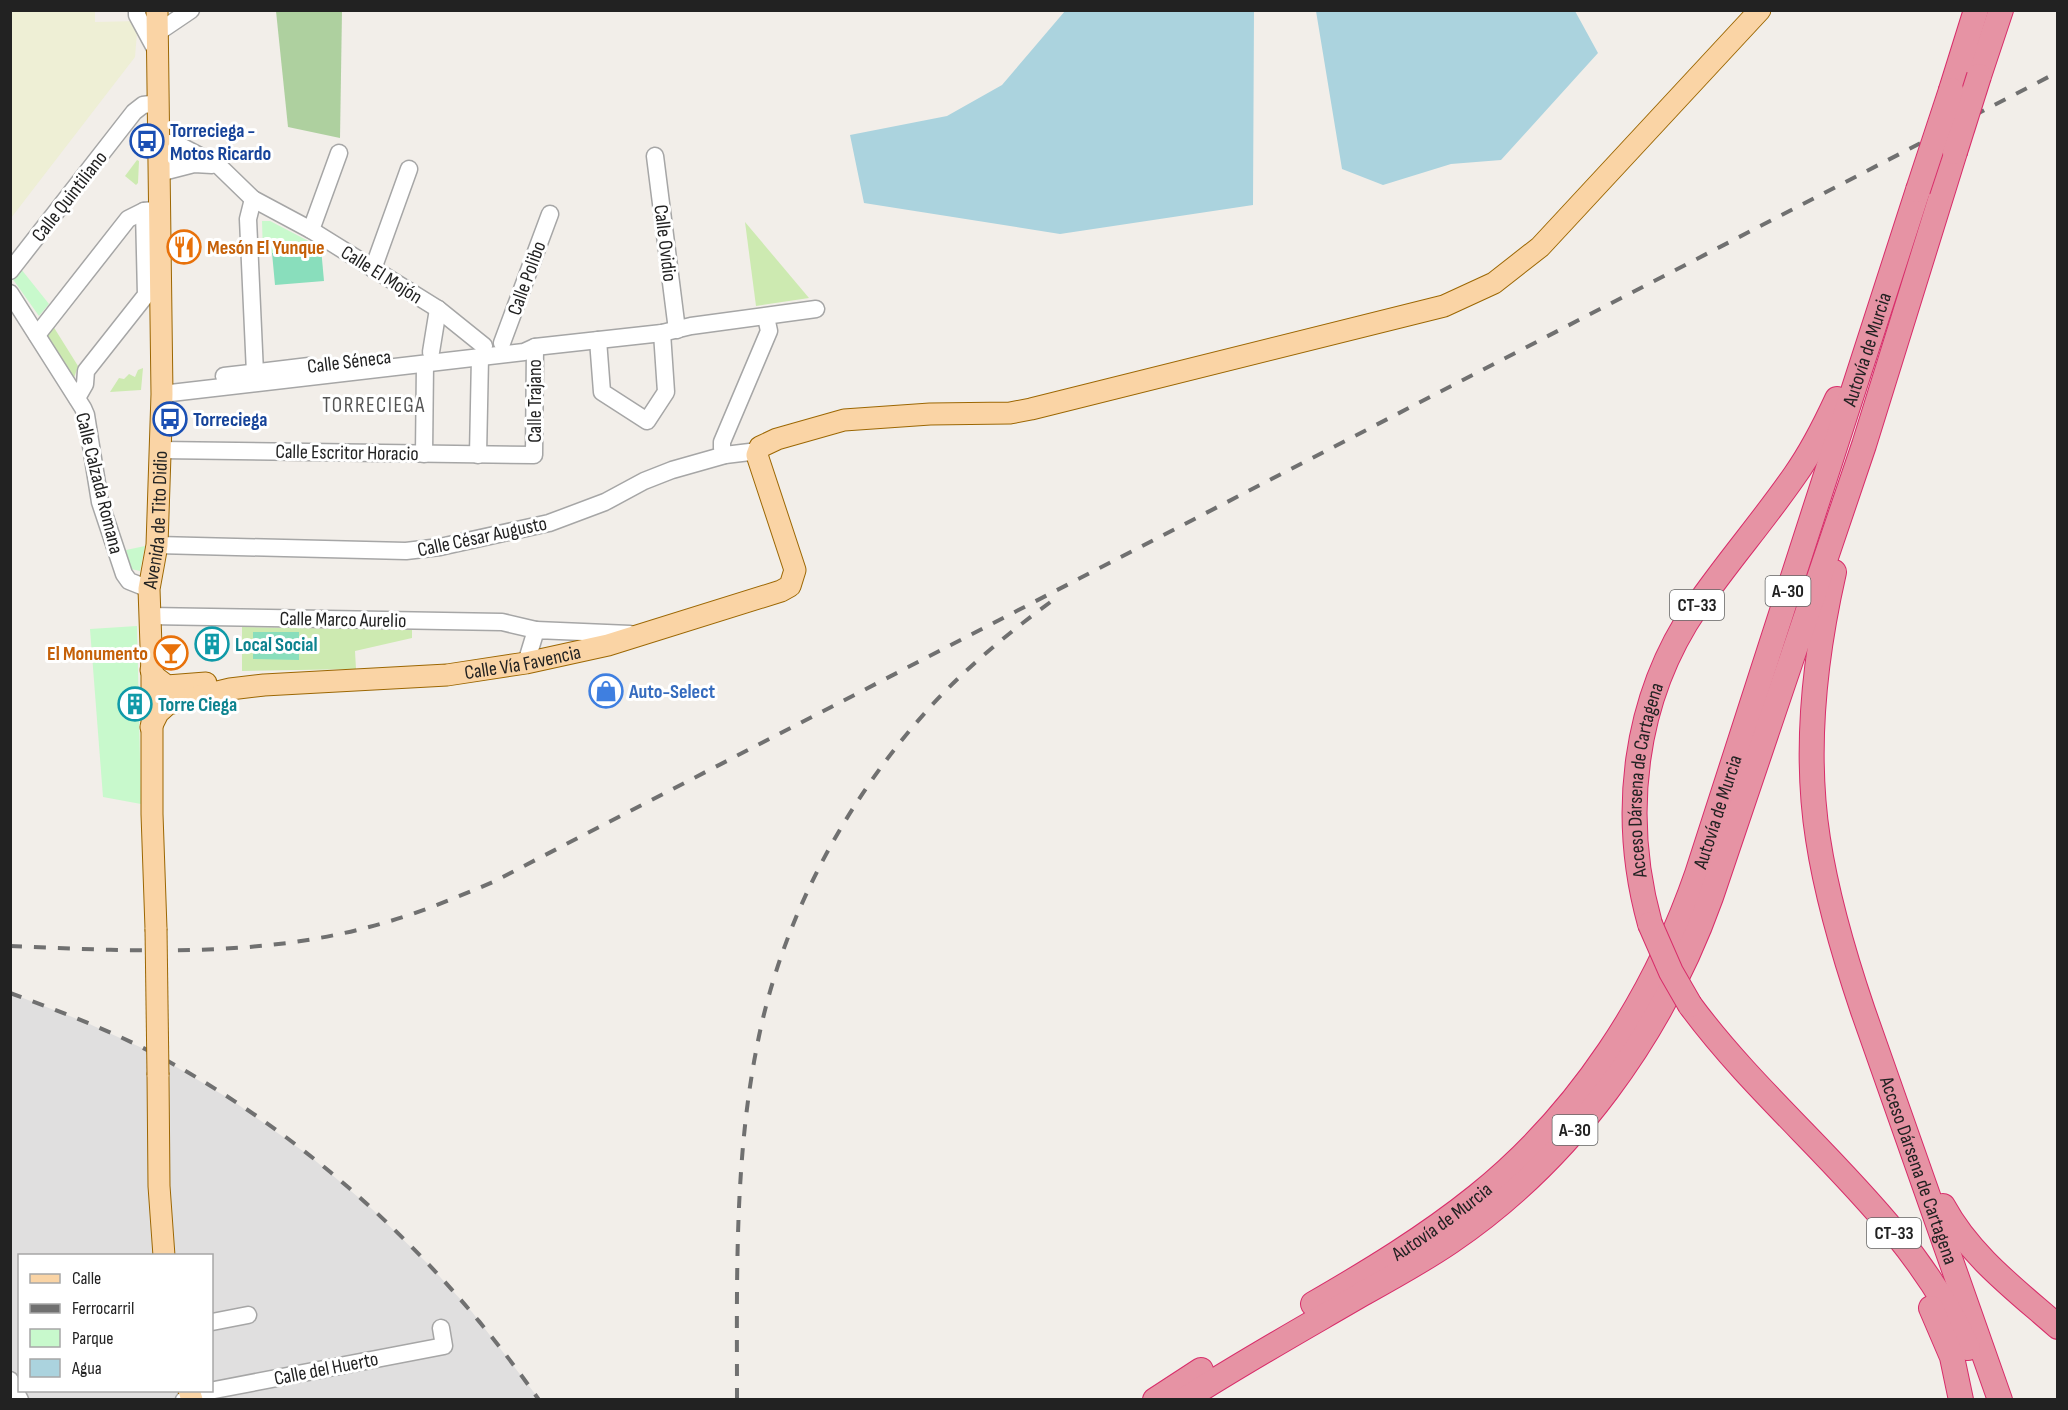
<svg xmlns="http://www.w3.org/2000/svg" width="2068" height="1410" font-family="'Sofia Sans Condensed',sans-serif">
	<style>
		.residential { fill: #e0dfdf; fill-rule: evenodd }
		.farmland { fill: #eeefd5 }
		.grass { fill: #cdeab1 }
		.forest { fill: #aed09f }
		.park { fill: #c8f9cc }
		.pitch { fill: #89debc }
		.water { fill: #abd3de }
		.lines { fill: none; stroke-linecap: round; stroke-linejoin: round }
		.minor-casing { stroke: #a6a6a6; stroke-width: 19 }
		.major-casing { stroke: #9c6703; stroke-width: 23 }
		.highway-casing { stroke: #d82d6a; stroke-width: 26 }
		.minor { stroke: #fff; stroke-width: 16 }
		.major { stroke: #fad4a5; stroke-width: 21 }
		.highway { stroke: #e693a4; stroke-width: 24 }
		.rail { stroke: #707070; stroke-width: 4; stroke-dasharray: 12 12; stroke-linecap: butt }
		.major-bridge-casing { stroke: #9c6703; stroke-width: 23; stroke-linecap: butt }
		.highway-bridge-casing { stroke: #d82d6a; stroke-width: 26; stroke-linecap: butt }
		.major-bridge { stroke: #fad4a5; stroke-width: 21 }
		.highway-bridge { stroke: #e693a4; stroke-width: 24 }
		.labels { text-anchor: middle; stroke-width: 6; stroke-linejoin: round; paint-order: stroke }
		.shield { fill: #fff; stroke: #646464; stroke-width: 1.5 }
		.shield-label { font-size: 18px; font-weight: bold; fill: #222 }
		.transit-label { font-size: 20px; font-weight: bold; fill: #164399; stroke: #fff; text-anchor: start }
		.street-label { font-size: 20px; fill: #222; stroke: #fff }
		.food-label { font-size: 20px; font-weight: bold; fill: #c56008; stroke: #fff; text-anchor: start }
		.culture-label { font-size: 20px; font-weight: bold; fill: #0d838f; stroke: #fff; text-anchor: start }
		.shop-label { font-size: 20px; font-weight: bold; fill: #366cbe; stroke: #fff; text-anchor: start }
		.neighbourhood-label { font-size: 21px; letter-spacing: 1.5px; fill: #555; stroke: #fff }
	</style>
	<rect width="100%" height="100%" fill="#f2eee9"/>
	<path class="residential" d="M 10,993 L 85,1022 L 153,1053 L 233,1101 L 311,1157 L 372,1209 L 430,1266 L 472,1312 L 539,1399 L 11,1399 ZM 20,1256 L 212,1256 L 212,1390 L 20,1390 Z"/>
	<path class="farmland" d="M 11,11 L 95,11 L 95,22 L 138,21 L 135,57 L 11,218 Z"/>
	<g class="grass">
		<path d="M 137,160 L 139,161 L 138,183 L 136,185 L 125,176 Z"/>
		<path d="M 745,222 L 809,298 L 756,306 Z"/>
		<path d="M 53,326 L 78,366 L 73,381 L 46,336 Z"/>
		<path d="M 143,368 L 141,390 L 110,392 L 119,378 L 124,379 L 129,374 L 135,377 L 138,370 Z"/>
		<path d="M 242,627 L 412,630 L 412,638 L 355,651 L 356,669 L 242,671 Z"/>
	</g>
	<path class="forest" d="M 276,11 L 342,11 L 340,138 L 288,127 Z"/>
	<g class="park">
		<path d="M 262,221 L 270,221 L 320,247 L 263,254 Z"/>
		<path d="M 21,269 L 49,304 L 39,316 L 12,278 Z"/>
		<path d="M 145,546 L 140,571 L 131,569 L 126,550 Z"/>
		<path d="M 137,626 L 141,804 L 103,797 L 90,629 Z"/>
	</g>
	<g class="pitch">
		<path d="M 321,248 L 324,281 L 275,285 L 272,253 Z"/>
		<path d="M 253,632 L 299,632 L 299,660 L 253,659 Z"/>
	</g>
	<g class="water">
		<path d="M 1065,11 L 1254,11 L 1253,205 L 1060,234 L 864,203 L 850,135 L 947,116 L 1002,85 Z"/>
		<path d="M 1316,11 L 1575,11 L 1598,53 L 1501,160 L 1451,164 L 1383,185 L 1342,169 Z"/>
	</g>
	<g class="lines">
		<defs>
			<g id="minor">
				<path d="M 137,10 L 137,15 L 157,52"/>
				<path d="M 157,33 L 191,10"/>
				<path d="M 159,142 L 177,144 L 219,166 L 253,199 L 311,230 L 438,309 L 484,346"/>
				<path d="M 655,156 L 677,330"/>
				<path d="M 159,173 L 194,164 L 212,165"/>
				<path d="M 253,199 L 248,219 L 255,373"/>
				<path d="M 311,230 L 339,153"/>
				<path d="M 373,269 L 409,169"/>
				<path d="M 10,271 L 134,112 L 143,105 L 158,103"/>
				<path d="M 10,293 L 83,408 L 86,415 L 100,502 L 124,574 L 129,581 L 149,589"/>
				<path d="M 37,335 L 128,219 L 144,211 L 154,210"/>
				<path d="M 598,340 L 602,392 L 647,421 L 666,392 L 662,333"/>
				<path d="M 502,343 L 550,214"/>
				<path d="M 431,352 L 438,309"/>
				<path d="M 224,376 L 309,366"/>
				<path d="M 162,394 L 524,352 L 535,347 L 662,333 L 691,326 L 816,309"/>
				<path d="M 77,398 L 85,384 L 86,371 L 146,295 L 144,211"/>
				<path d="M 160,450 L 534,455 L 535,347"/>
				<path d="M 424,454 L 425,364"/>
				<path d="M 478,455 L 480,357"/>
				<path d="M 725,455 L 722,448 L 722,442 L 769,331 L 766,317"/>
				<path d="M 157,545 L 406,551 L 440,547 L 549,523 L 605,502 L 644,481 L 672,470 L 725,455 L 758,451"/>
				<path d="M 149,616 L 502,622 L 536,630"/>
				<path d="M 526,663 L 536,630 L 630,634"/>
				<path d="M 212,1322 L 248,1315"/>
				<path d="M 10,1380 L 20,1400"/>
				<path d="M 184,1400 L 204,1392 L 444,1346 L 441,1328"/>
			</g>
			<g id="major">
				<path d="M 151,670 L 155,677 L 167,686 L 206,683"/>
				<path id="s1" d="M 151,727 L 158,713 L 168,704 L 230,689 L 264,685 L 447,675 L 526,663 L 608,645 L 781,591 L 790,586 L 795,570 L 757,455 L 760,447 L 777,439 L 844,420 L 930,414 L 1010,413 L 1031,409 L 1444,306 L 1494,283 L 1540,247 L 1760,10"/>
				<path id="s2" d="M 156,929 L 152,814 L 152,675 L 149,589 L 157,545 L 162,394 L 157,10"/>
				<path d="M 158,1075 L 159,1186 L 164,1256"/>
				<path d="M 189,1390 L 192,1400"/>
			</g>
			<g id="highway">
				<path d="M 1979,76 L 2001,10"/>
				<path d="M 1951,90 L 1976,10"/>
				<path id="s3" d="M 1834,572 C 1814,660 1804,750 1818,839 C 1827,898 1844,955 1863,1011 L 2000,1400"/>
				<path id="s4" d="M 1650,924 C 1620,816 1633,699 1697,606 C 1728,561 1764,520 1795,475 C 1812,451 1825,425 1837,399"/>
				<path d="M 1690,1005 C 1777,1123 1907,1211 1968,1348"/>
				<path d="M 1943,1206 C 1970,1256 2016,1290 2058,1327"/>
				<path id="s5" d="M 1313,1304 C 1370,1271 1426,1237 1477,1196 C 1580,1113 1654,998 1697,874 L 1918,190"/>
				<path d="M 1931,1308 L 1952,1357 L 1961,1400"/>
				<path d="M 1155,1400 L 1201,1370"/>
				<path d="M 1184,1400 C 1243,1362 1304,1328 1364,1293 C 1393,1277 1422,1261 1450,1242 C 1571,1160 1662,1034 1711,897 L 1864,445 L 1955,152"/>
			</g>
		</defs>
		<use href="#minor" class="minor-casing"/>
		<use href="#major" class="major-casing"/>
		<use href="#highway" class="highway-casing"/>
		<use href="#minor" class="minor"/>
		<use href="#major" class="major"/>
		<use href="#highway" class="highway"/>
		<g class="rail">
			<path d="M 10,946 C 130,951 253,958 369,927 C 412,916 453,899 493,882 L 2058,72"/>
			<path d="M 10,993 C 59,1011 107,1029 153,1053 C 308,1135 439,1257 539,1400"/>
			<path d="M 737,1400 C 737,1280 734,1158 758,1041 C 783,916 847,798 932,705 C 969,665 1012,630 1056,598"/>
		</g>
		<defs>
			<path id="major-bridge" d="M 156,929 L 158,1075"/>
			<g id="highway-bridge">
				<path d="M 1955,152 L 1979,76"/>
				<path d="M 1918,190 L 1951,90"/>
				<path d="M 1650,924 L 1671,972 L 1690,1005"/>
			</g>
		</defs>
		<use href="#major-bridge" class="major-bridge-casing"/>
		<use href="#highway-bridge" class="highway-bridge-casing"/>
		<use href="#major-bridge" class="major-bridge"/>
		<use href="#highway-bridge" class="highway-bridge"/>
	</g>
	<defs>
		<symbol id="bus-ring" viewBox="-11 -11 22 22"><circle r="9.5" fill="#fff" stroke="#1a4fb4" stroke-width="1.5"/><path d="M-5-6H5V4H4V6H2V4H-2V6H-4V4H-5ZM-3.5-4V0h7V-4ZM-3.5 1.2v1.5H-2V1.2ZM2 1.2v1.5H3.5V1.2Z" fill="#1a4fb4"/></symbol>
		<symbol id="restaurant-ring" viewBox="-11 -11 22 22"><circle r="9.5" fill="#fff" stroke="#e8710a" stroke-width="1.5"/><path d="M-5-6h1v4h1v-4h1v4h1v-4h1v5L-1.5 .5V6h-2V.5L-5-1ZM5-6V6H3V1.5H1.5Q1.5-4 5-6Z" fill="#e8710a"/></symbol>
		<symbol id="building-ring" viewBox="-11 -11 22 22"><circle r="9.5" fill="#fff" stroke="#0f9aa8" stroke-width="1.5"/><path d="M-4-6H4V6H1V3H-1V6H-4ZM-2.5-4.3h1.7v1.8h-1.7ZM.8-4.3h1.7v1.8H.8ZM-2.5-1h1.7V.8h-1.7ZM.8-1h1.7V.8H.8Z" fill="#0f9aa8"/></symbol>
		<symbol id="bar-ring" viewBox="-11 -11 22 22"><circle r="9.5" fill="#fff" stroke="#e8710a" stroke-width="1.5"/><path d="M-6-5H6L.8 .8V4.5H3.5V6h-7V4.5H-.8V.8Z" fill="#e8710a"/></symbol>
		<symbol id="shop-ring" viewBox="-11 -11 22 22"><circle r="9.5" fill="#fff" stroke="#3f7fe0" stroke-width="1.5"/><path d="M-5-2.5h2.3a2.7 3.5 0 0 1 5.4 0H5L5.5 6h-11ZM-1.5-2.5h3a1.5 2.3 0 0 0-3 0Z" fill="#3f7fe0"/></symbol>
	</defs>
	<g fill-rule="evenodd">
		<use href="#bus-ring" x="128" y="122" width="38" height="38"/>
		<use href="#restaurant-ring" x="165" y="228" width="38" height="38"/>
		<use href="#bus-ring" x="151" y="400" width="38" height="38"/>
		<use href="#building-ring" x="193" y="625" width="38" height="38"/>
		<use href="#bar-ring" x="152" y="634" width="38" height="38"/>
		<use href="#shop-ring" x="587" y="672" width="38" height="38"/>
		<use href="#building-ring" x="116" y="685" width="38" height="38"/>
	</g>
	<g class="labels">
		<g class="shield">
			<rect x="1765.5" y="576" width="45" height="30" rx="4.5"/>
			<rect x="1670" y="590" width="54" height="30" rx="4.5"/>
			<rect x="1552.5" y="1115" width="45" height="30" rx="4.5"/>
			<rect x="1867" y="1218" width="54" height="30" rx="4.5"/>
		</g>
		<g class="shield-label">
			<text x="1788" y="597">A-30</text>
			<text x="1697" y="611">CT-33</text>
			<text x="1575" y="1136">A-30</text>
			<text x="1894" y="1239">CT-33</text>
		</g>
		<g class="transit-label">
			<text x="170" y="137">Torreciega -<tspan x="170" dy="23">Motos Ricardo</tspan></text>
			<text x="193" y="426">Torreciega</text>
		</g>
		<g class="street-label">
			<text transform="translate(69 196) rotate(-52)" y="7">Calle Quintiliano</text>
			<text transform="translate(666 243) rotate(83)" y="7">Calle Ovidio</text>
			<text transform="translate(382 274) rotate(32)" y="7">Calle El Mojón</text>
			<text transform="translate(526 278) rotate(-70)" y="7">Calle Polibo</text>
			<text dy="7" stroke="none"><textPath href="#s5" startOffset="1143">Autovía de Murcia</textPath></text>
			<text transform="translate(349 361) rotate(-7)" y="7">Calle Séneca</text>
			<text transform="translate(534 401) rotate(-90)" y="7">Calle Trajano</text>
			<text transform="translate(347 452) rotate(1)" y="7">Calle Escritor Horacio</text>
			<text transform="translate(100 483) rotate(76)" y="7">Calle Calzada Romana</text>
			<text dy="7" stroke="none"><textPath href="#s2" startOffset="410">Avenida de Tito Didio</textPath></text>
			<text transform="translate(482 536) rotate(-12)" y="7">Calle César Augusto</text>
			<text transform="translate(343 619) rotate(1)" y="7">Calle Marco Aurelio</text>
			<text dy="7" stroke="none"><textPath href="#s1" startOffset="387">Calle Vía Favencia</textPath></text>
			<text dy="7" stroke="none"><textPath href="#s4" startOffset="146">Acceso Dársena de Cartagena</textPath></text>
			<text dy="7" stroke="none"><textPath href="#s5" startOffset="657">Autovía de Murcia</textPath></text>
			<text dy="7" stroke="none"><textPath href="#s3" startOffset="616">Acceso Dársena de Cartagena</textPath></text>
			<text dy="7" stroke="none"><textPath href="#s5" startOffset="153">Autovía de Murcia</textPath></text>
			<text transform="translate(326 1368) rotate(-11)" y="7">Calle del Huerto</text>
		</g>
		<g class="food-label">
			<text x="207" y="254">Mesón El Yunque</text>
			<text x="148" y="660" text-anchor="end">El Monumento</text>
		</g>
		<g class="culture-label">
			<text x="235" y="651">Local Social</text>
			<text x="158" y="711">Torre Ciega</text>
		</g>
		<g class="shop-label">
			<text x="629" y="698">Auto-Select</text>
		</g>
		<g class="neighbourhood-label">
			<text x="374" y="412">TORRECIEGA</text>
		</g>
	</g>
	<rect width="2068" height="1410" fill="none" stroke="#222222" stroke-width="24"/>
	<rect x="18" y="1254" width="195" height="138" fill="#ffffff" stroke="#a7a7a7" stroke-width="1.5"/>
	<rect x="30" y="1274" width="30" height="9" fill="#fad4a5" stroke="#a7a7a7" stroke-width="1.5"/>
	<text x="72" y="1284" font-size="18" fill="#222222">Calle</text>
	<rect x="30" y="1304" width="30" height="9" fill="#707070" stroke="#a7a7a7" stroke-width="1.5"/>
	<text x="72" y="1314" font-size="18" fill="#222222">Ferrocarril</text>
	<rect x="30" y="1329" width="30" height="18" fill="#c8f9cc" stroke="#a7a7a7" stroke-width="1.5"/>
	<text x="72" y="1344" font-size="18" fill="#222222">Parque</text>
	<rect x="30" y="1359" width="30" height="18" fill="#abd3de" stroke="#a7a7a7" stroke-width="1.5"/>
	<text x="72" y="1374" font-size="18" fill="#222222">Agua</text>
</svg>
